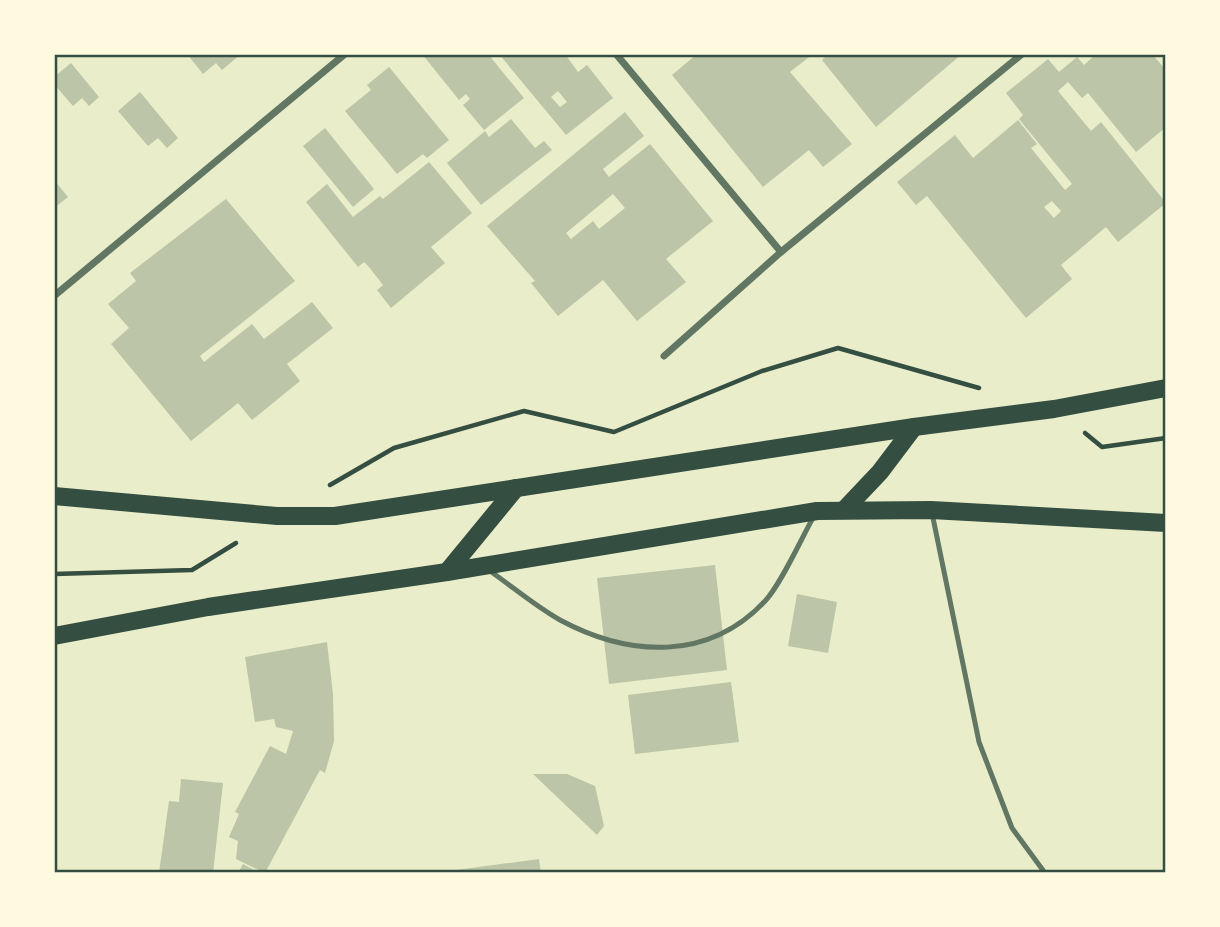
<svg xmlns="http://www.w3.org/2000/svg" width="1220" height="927" font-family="Mulish,sans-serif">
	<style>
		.building { fill: #bcc5a7; fill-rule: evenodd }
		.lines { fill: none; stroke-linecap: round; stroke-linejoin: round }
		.path { stroke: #344e41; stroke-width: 4.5 }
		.service { stroke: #617663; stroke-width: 5 }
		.minor { stroke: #617663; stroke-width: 7 }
		.primary { stroke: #344e41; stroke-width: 18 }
		.neatline { fill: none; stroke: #344e41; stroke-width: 2.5 }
	</style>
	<rect width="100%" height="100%" fill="#e9edc9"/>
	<g class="building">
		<path d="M 187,54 L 241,54 L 222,70 L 216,63 L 203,74 Z"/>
		<path d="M 422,54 L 488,54 L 524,98 L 484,130 L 463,105 L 470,99 L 466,94 L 459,100 Z"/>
		<path d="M 499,54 L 565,54 L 578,72 L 587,65 L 613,98 L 566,135 ZM 558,91 L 567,102 L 560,107 L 551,97 Z"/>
		<path d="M 697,54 L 819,54 L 815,57 L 813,54 L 790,72 L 852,144 L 823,167 L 809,150 L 763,187 L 672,75 Z"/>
		<path d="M 828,54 L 962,54 L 876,127 L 822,60 Z"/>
		<path d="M 1096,54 L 1152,54 L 1166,70 L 1166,127 L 1136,152 L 1088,93 L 1082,98 L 1068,82 L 1058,91 L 1091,131 L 1101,122 L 1166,203 L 1118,242 L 1106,227 L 1061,265 L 1072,279 L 1026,318 L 927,196 L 916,205 L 897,182 L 955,135 L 973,158 L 1018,120 L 1037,144 L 1031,148 L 1065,190 L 1072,184 L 1019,119 L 1023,115 L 1006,93 L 1048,59 L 1059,72 L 1077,57 L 1084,65 ZM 1052,201 L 1061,211 L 1054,218 L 1044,207 Z"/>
		<path d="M 71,63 L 99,97 L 89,106 L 82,98 L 73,106 L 54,84 L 54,77 Z"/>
		<path d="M 389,67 L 449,140 L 427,158 L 423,154 L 397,174 L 345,111 L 371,90 L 367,85 Z"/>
		<path d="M 140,92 L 178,138 L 167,148 L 158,138 L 148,146 L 118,111 Z"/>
		<path d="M 625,112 L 644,136 L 603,169 L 609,177 L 650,144 L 713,221 L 666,259 L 686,282 L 637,321 L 603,280 L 558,316 L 531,283 L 535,281 L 487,226 ZM 613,194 L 625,208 L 599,229 L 593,221 L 571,239 L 566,233 Z"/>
		<path d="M 511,119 L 535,148 L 544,141 L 552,150 L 481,205 L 447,163 L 485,131 L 489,137 Z"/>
		<path d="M 325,128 L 374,189 L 353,207 L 303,146 Z"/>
		<path d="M 429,162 L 472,213 L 431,247 L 445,263 L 391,308 L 377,290 L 383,285 L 369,267 L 364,262 L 358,267 L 306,202 L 327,184 L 353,217 L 380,196 L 383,199 Z"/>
		<path d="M 54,180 L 68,197 L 54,208 Z"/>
		<path d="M 226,199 L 295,281 L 200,356 L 204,362 L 252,324 L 264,339 L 312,302 L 333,328 L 287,364 L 300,381 L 252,420 L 238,403 L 191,441 L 111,344 L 129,328 L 108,304 L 136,281 L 130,273 Z"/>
		<path d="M 715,565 L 727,670 L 609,684 L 597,578 Z"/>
		<path d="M 797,594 L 837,602 L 828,653 L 788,646 Z"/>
		<path d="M 327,642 L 333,694 L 334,741 L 325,773 L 320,770 L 265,873 L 236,859 L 238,841 L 229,837 L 239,814 L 235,812 L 270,746 L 286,754 L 293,731 L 276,727 L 274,719 L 255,722 L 245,657 Z"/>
		<path d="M 731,682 L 739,742 L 635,754 L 628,695 Z"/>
		<path d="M 533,774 L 567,774 L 595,786 L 604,826 L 597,835 Z"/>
		<path d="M 181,779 L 223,783 L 213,873 L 159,873 L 169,801 L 179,802 Z"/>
		<path d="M 539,859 L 541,873 L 449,873 L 449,871 Z"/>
		<path d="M 243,864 L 259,873 L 238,873 Z"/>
	</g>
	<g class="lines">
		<g class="path">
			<path d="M 1085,433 L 1102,447 L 1166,438"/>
			<path d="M 330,485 L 394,448 L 524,411 L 614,432 L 762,371 L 838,348 L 979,388"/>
			<path d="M 54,574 L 192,570 L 236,543"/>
		</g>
		<g class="service">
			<path d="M 932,513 L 979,742 L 1012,828 L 1045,873"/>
			<path d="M 490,571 C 513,587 535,606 560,620 C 629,657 709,662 766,600 C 782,582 801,539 814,516"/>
		</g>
		<g class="minor">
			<path d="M 616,54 L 781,252"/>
			<path d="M 54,296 L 345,54"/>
			<path d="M 664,356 L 781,252 L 1022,54"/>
		</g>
		<g class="primary">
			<path d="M 54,496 L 277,516 L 335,516 L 914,427 L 1054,409 L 1166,388"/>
			<path d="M 846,508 L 880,472 L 914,427"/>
			<path d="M 447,572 L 516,488"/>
			<path d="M 54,636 L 208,607 L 447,572 L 817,511 L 931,510 L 1166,523"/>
		</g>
	</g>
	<rect width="1220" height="927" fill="none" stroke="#fefae0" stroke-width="112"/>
	<rect x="56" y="56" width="1108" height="815" class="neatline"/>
</svg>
